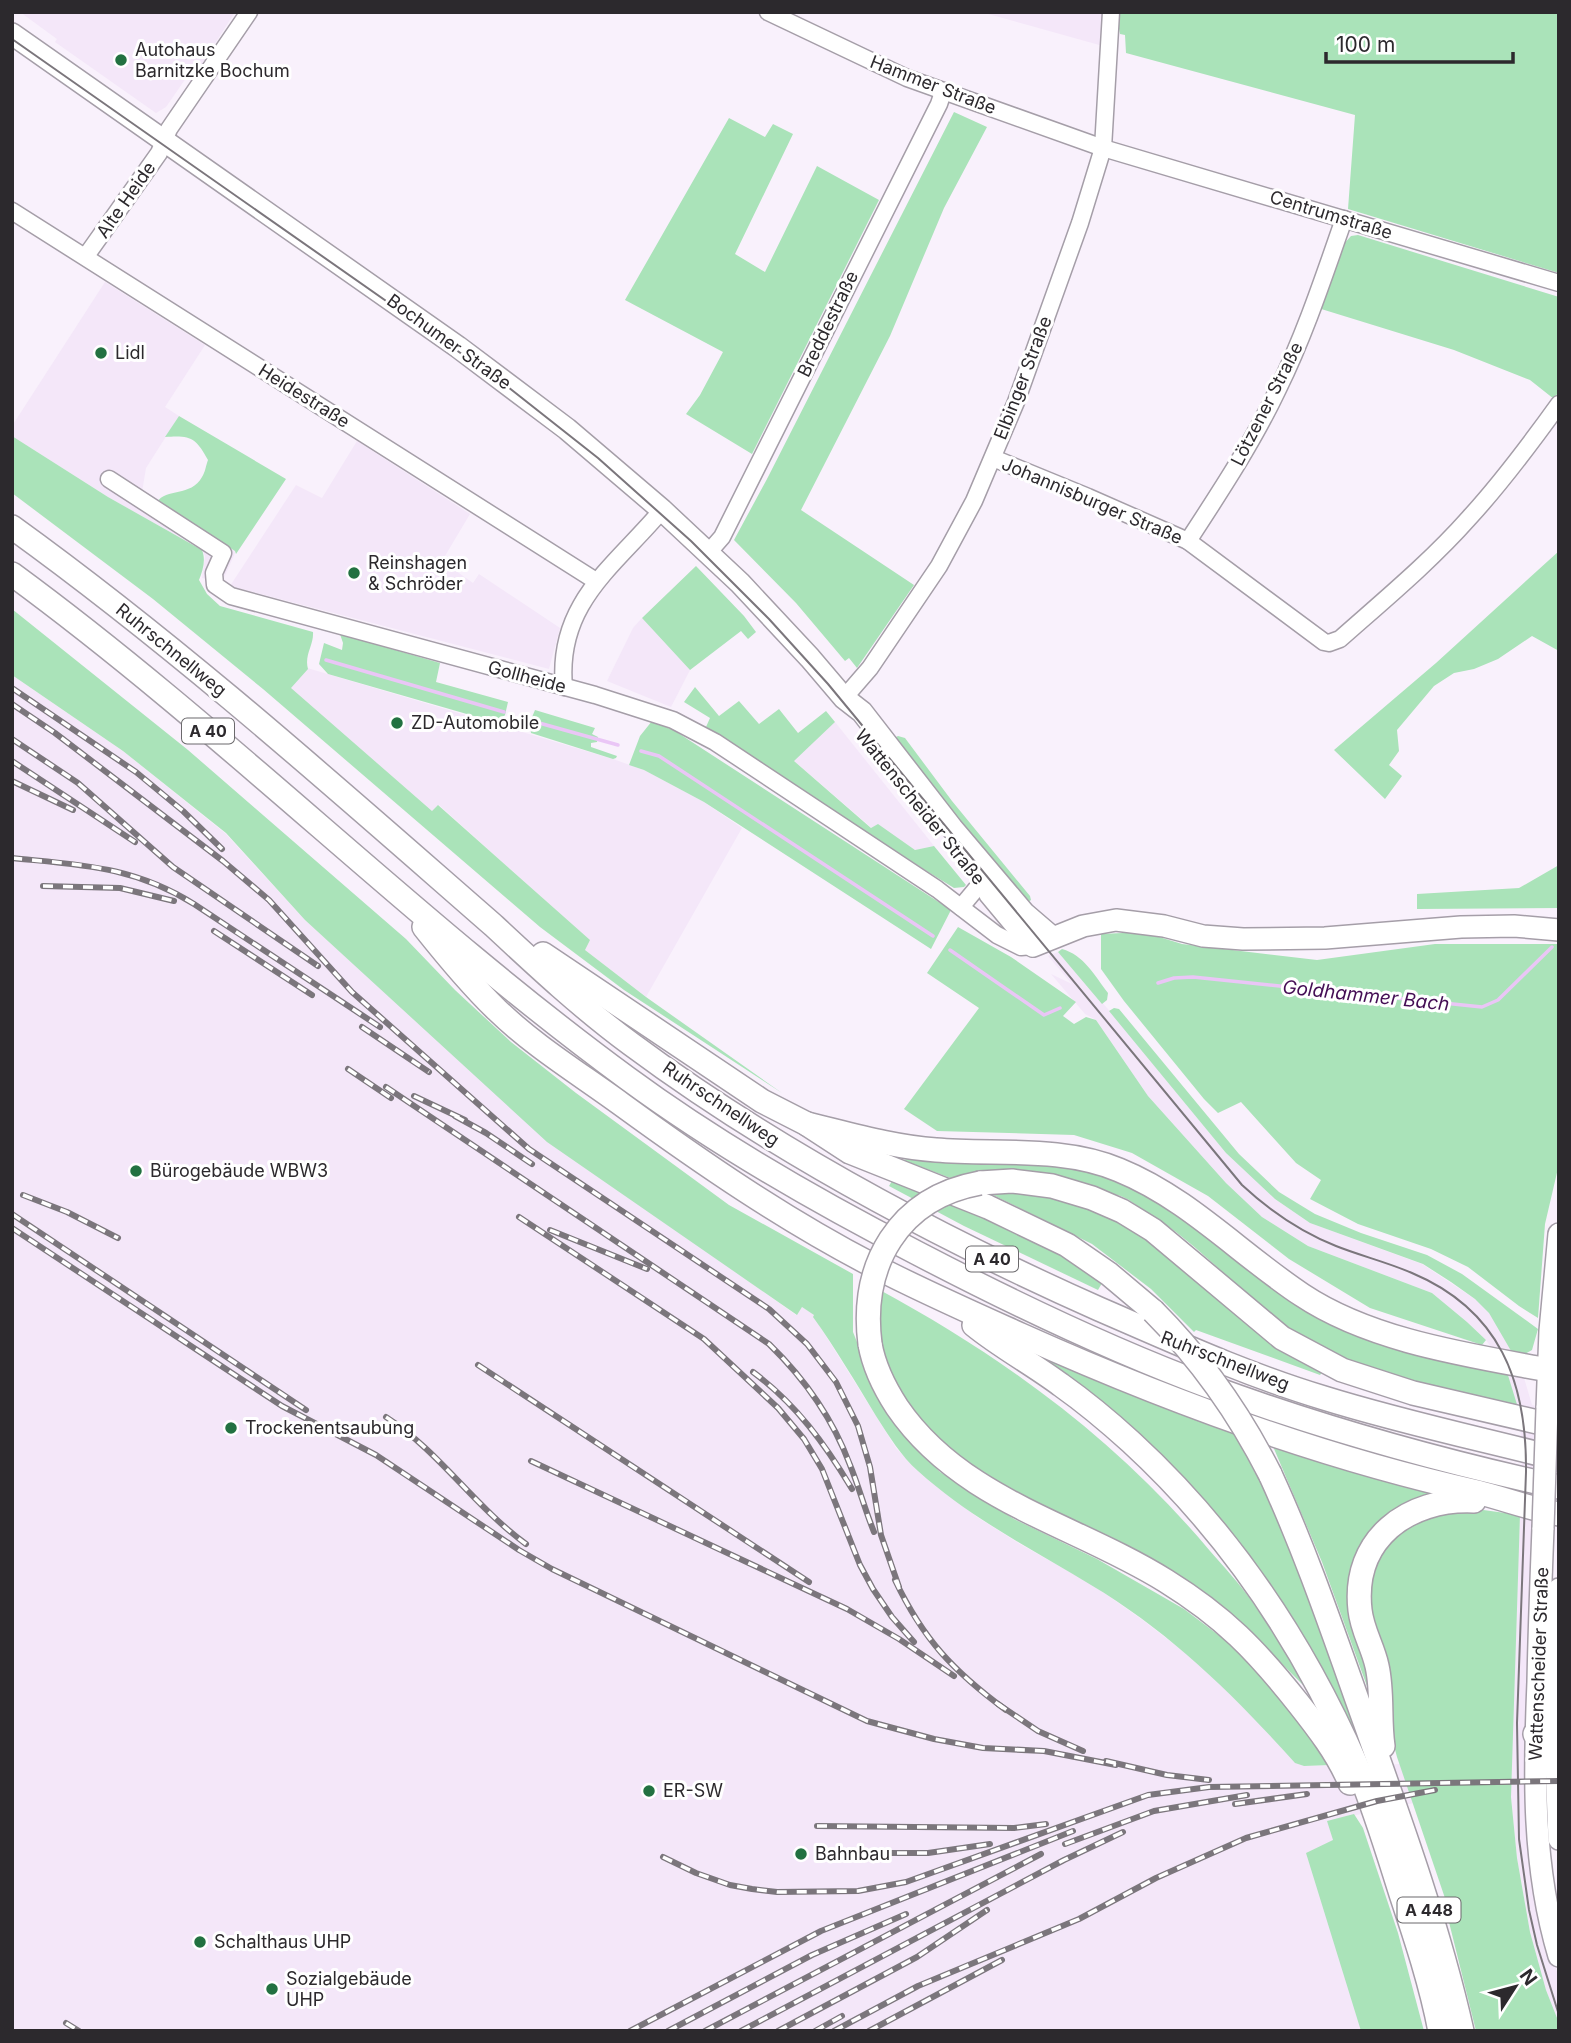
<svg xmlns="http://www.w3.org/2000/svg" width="1571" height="2043" font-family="Inter,sans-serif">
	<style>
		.built { fill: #f4e7f9 }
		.green { fill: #aae3b9 }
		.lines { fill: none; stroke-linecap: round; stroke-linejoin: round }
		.stream { stroke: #eac6f6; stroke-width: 3.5 }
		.minor-casing { stroke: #a59ea8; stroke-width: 19 }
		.major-casing { stroke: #a59ea8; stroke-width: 24 }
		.highway-casing { stroke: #a59ea8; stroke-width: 26 }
		.minor { stroke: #fff; stroke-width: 16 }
		.major { stroke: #fff; stroke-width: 21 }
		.highway { stroke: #fff; stroke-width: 23 }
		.tram { stroke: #7b767c; stroke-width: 2 }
		.rail-casing { stroke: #7b767c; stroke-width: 6 }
		.rail { stroke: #fff; stroke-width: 3.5; stroke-dasharray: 10; stroke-linecap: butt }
		.major-bridge-casing { stroke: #a59ea8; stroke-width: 24; stroke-linecap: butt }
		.highway-bridge-casing { stroke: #a59ea8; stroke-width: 26; stroke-linecap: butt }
		.major-bridge { stroke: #fff; stroke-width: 21 }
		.highway-bridge { stroke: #fff; stroke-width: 23 }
		.poi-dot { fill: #227141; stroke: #fff; stroke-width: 2.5 }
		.labels { text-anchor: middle; stroke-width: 6; stroke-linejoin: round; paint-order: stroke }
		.shield { fill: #fff; stroke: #6b696c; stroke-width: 2 }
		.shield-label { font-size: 16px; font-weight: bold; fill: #2c292d }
		.poi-label { font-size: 18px; fill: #2c292d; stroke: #fff; text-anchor: start }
		.street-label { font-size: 18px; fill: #2c292d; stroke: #fff }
		.water-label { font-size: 19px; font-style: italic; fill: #450e55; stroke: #fff }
	</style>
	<rect width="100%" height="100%" fill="#f9f1fc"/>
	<g class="built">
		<path d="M 20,12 L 235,12 L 191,81 L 186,78 L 166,107 L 156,113 L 55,42 L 57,39 Z"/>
		<path d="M 981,12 L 1111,12 L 1110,48 Z"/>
		<path d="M 105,282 L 205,345 L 165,407 L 179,416 L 146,468 L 142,492 L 236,551 L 222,582 L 202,578 L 205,556 L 202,550 L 108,497 L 12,436 L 12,426 Z"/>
		<path d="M 357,441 L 470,514 L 442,561 L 473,583 L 479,574 L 560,628 L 549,669 L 230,586 L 296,485 L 322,498 Z"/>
		<path d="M 642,618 L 690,670 L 671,707 L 607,681 L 633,628 Z"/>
		<path d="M 304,667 L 613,759 L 644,770 L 704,802 L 742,828 L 646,997 L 585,950 L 589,940 L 439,805 L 432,811 L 285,684 Z"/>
		<path d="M 12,675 L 123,751 L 226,834 L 305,920 L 456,1057 L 754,1285 L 796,1315 L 802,1307 L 815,1315 L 814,1317 L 896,1448 L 916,1469 L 977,1517 L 1020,1544 L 1093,1585 L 1144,1621 L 1197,1662 L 1247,1710 L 1296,1763 L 1304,1766 L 1449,1763 L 1519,1542 L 1522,1450 L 1519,1411 L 1494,1352 L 1486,1340 L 1467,1322 L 1432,1293 L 1308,1246 L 1262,1217 L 1226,1183 L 1148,1096 L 1096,1020 L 1085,1014 L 1051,974 L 1072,984 L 1048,956 L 1058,952 L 1114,1016 L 1226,1153 L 1275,1199 L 1310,1223 L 1422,1264 L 1475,1299 L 1489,1313 L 1506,1339 L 1522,1371 L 1532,1405 L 1541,1407 L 1559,1796 L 1530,1797 L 1552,1956 L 1559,1978 L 1559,2023 L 1546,1990 L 1530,1932 L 1517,1858 L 1511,1797 L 1438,1798 L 1328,1821 L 1333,1840 L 1361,2031 L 12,2031 Z"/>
		<path d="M 835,722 L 934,846 L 915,850 L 878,825 L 872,828 L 793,760 Z"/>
	</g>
	<g class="green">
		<path d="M 1116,12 L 1559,12 L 1559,273 L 1348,209 L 1355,115 L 1126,53 L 1125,35 L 1120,34 Z"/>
		<path d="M 954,112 L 987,127 L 944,208 L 890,336 L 801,510 L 914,585 L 857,668 L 849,658 L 845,661 L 796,603 L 734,540 L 767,479 Z"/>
		<path d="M 729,118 L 765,137 L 773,124 L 793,134 L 735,254 L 765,272 L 817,166 L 879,200 L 752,454 L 686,414 L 700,395 L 723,352 L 625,300 Z"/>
		<path d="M 1358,235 L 1559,297 L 1559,391 L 1554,399 L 1530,380 L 1454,350 L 1318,308 L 1341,247 L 1351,236 Z"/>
		<path d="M 179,416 L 286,479 L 236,554 L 235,551 L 157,502 C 166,488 191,497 202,477 C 205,473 206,465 208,460 C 196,438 191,435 165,437 Z"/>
		<path d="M 12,436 L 108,497 L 202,550 C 206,560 203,570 199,580 L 207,594 L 220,606 L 313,632 C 314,645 304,655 308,669 L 291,688 L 432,811 L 438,805 L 590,940 L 585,950 L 646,997 L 782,1093 L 624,990 L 540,927 L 263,689 L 153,599 L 12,493 Z"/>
		<path d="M 1559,551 L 1559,651 L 1532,636 L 1498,659 L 1474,669 L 1454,673 L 1434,686 L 1397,730 L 1399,751 L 1389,765 L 1402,776 L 1385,799 L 1334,750 L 1436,663 Z"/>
		<path d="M 696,566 L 744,616 L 756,632 L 748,639 L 741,631 L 690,670 L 642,618 Z"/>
		<path d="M 12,609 L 188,750 L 406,939 L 455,990 L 511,1042 L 576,1093 L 729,1205 L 853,1274 L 853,1332 L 878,1395 L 900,1429 L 940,1472 L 1014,1519 L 1097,1559 L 1184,1609 L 1241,1652 L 1292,1706 L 1331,1765 L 1304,1766 L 1295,1763 C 1234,1695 1170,1632 1091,1585 C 1032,1549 970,1518 918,1471 C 901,1456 889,1436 876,1416 C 856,1383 836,1349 813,1317 L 814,1315 L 802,1307 L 797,1315 L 547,1142 L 305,920 L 226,833 L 123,751 L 12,675 Z"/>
		<path d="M 340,634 L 440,663 L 436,682 L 508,702 L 505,715 L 498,723 L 328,674 L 319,664 L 324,643 L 342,650 L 343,643 Z"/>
		<path d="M 695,687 L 719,716 L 739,701 L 759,724 L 779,709 L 798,733 L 826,711 L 835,722 L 794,761 L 871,828 L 878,824 L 915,850 L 934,846 L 966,885 L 964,887 L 954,888 L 925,870 L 706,727 L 710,718 L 684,702 Z"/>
		<path d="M 535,710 L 595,728 L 592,734 L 598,737 L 597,742 L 591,743 L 591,747 L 617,756 L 616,758 L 613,759 L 531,733 L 530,722 Z"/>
		<path d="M 652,721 L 675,731 L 951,910 L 931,949 L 704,802 L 644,770 L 629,765 L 640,736 Z"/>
		<path d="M 898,736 L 905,738 L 952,801 L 1030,896 L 1031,900 L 1027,903 L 894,738 Z"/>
		<path d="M 1559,865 L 1559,908 L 1417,909 L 1417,894 L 1519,888 Z"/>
		<path d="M 958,927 L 1011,957 L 1076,1002 L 1063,1016 L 1074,1024 L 1086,1017 L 1096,1020 L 1148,1096 L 1226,1183 L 1262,1217 L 1308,1246 L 1432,1293 L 1467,1322 L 1486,1340 L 1482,1345 L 1370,1308 L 1289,1259 L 1208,1196 L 1132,1153 L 1074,1135 L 937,1131 L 904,1109 L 979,1008 L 927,973 Z"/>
		<path d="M 1143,932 L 1182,944 L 1317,960 L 1435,944 L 1559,944 L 1559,1164 L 1545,1224 L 1538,1318 L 1519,1306 L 1468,1267 L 1431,1249 L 1358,1224 L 1310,1199 L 1321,1180 L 1296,1163 L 1241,1102 L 1218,1113 L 1204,1099 L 1124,1001 L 1101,969 L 1101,934 Z"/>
		<path d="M 1062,949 C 1084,955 1095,976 1108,993 L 1107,1000 L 1102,1004 L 1058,952 Z"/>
		<path d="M 1114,1008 L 1119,1009 L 1239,1154 L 1279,1192 L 1315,1214 L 1361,1233 L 1427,1255 L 1462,1274 L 1538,1329 L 1532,1350 L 1523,1355 L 1514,1356 L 1489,1313 L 1475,1299 L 1451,1282 L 1423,1264 L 1310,1223 L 1275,1199 L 1226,1153 L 1109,1011 Z"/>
		<path d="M 917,1157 L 1015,1158 L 1080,1168 L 1143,1191 L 1187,1218 L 1267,1283 L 1507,1372 L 1519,1411 C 1449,1393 1376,1379 1312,1343 C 1250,1307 1206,1247 1145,1211 C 1137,1206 1127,1197 1117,1195 C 1098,1191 1074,1194 1053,1193 L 1116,1218 L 1162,1247 L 1324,1370 L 1320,1375 L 1196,1330 L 1194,1332 L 1151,1289 L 1092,1244 L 987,1192 L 903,1160 Z"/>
		<path d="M 892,1181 L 1008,1226 L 1049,1246 L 1102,1283 L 1098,1290 L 964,1226 L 889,1186 Z"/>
		<path d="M 878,1289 C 1004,1357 1118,1441 1210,1551 C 1224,1567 1239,1583 1251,1600 C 1272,1629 1289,1660 1308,1690 L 1235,1617 L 1174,1575 L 1000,1486 L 947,1451 L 914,1417 L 891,1378 L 883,1357 L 877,1327 Z"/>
		<path d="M 1031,1352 L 1234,1430 L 1255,1473 L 1259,1472 L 1276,1511 L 1371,1764 L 1365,1764 L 1288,1613 Z"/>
		<path d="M 1272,1444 L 1438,1493 C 1414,1497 1395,1512 1377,1528 L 1364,1651 L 1372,1700 L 1322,1562 Z"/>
		<path d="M 1454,1506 L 1520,1515 L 1511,1797 L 1517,1858 L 1530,1932 L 1546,1990 L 1559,2023 L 1559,2031 L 1476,2031 L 1446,1910 L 1448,1907 L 1397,1757 L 1388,1723 L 1373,1631 L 1369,1578 L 1389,1538 L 1414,1519 Z"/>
		<path d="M 1354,1814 L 1363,1828 L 1398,1933 L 1424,2031 L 1361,2031 L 1306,1853 L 1333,1840 L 1327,1821 Z"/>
	</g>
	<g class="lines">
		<g class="stream">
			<path d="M 326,660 L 504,712"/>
			<path d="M 532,721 L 618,745"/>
			<path d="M 641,751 L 659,756 L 933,936"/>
			<path d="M 950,950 L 1044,1015 L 1060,1008"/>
			<path d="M 1158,983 L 1174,978 L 1193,977 L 1482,1007 L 1498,1000 L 1552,947"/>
		</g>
		<defs>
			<g id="minor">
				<path d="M 768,12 L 907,78 L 1103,148 L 1559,283"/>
				<path d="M 12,211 L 596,581"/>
				<path d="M 86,256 L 159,153 L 169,129 L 249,12"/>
				<path d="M 993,458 L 1088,497 L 1188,541 L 1324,642 L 1329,643 L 1340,639 C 1384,600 1430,562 1469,518 C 1502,482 1531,443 1559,404"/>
				<path d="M 109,479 L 223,553 L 214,573 L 215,585 L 231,596 L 595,695 L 673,720 L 715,742 L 937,889 L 997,935 L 1021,947 L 1033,946"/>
				<path d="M 1188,541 C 1220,492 1253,442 1278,389 C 1305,334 1324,276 1344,219"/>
				<path d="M 708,553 L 722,537 L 939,104 L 943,92"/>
				<path d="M 564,687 C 556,603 615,566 662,510"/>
				<path d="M 844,698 L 870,668 L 939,566 L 974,501 L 1016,402 L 1080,223 L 1103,148 L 1111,12"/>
				<path d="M 961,907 L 981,883"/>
			</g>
			<g id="major">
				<path d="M 12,34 L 458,347 L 567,429 L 662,510 L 740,583 L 810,658 L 844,698 L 862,712 L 952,828 L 1024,913 L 1052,937"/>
				<path d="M 989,893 L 1033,946 L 1083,926 L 1116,920 L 1164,926 L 1203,936 L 1243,939 L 1325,938 L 1461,927 L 1514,926 L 1559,930"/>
				<path d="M 1547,1408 L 1550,1331 L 1559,1234"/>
				<path d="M 1543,1528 C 1541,1579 1539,1631 1538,1682 C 1534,1775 1532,1866 1559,1956"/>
				<path d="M 1559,1589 L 1556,1762 L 1559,1839"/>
			</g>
			<g id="highway">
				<path d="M 12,527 C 181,649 336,788 493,925 C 537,966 582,1008 631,1044 C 775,1151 935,1236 1099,1309 C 1173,1341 1247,1375 1324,1398 C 1401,1422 1481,1439 1559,1459"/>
				<path d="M 12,574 C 226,731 413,921 627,1078 C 718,1145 816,1201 917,1253 C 1011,1302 1108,1349 1208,1386 C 1322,1428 1440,1461 1559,1487"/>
				<path d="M 424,927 C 447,956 470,984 497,1010 C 534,1046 580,1074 621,1104 C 702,1163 785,1220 874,1266 C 922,1291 972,1313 1021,1335 C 1168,1401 1320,1457 1477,1492 C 1505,1499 1531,1509 1559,1514"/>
				<path d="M 543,954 L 762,1101 L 807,1124 L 850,1152 L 988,1207 L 1067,1245 L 1109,1274 L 1153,1311"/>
				<path d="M 807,1124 C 849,1134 893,1147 936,1150 C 996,1155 1062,1146 1119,1170 C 1188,1198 1240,1254 1302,1295 C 1371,1341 1468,1355 1548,1370"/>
				<path d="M 980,1183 L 1012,1181 L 1052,1186 L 1092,1198 L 1122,1211 L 1153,1230 L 1282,1338 L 1342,1370 L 1413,1393 L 1559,1427"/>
				<path d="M 974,1325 C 1001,1347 1033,1364 1061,1385 C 1085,1402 1109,1422 1131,1442 C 1228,1531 1303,1643 1356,1764 C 1374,1806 1387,1850 1401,1894 C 1416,1939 1431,1984 1440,2031"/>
				<path d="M 870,1344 C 874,1367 884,1387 897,1407 C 961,1501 1075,1524 1166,1581 C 1224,1617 1256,1650 1298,1703 C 1317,1727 1338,1754 1350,1783"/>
				<path d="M 1270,1474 C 1307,1554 1335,1638 1365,1722 C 1401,1823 1438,1925 1462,2031"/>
				<path d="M 1535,1734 L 1559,1744"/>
				<path d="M 1383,1746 C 1379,1720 1383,1692 1377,1666 C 1373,1647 1362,1630 1360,1610 C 1352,1539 1408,1498 1474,1501"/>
			</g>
		</defs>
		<use href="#minor" class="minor-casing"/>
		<use href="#major" class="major-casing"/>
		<use href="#highway" class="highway-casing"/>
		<use href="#minor" class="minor"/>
		<use href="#major" class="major"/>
		<use href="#highway" class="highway"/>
		<path class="tram" d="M 12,39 L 499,380 L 598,458 L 691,541 L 769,619 L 828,684 L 1242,1185 C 1270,1211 1301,1232 1336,1246 C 1361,1256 1387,1262 1412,1273 C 1500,1310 1527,1382 1526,1472 L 1517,1723 L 1519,1839 L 1529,1910 L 1537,1945 L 1559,2015"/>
		<defs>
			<g id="rail">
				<path d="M 12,688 L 136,772 L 183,811 L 222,849"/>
				<path d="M 12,704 L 55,733 L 223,861 L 269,900 L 352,992 L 529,1149 L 769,1309 L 807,1344 L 836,1382 L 858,1426 L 870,1467 L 881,1535 L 899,1587"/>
				<path d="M 12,739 L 78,783 L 173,867 L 318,966"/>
				<path d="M 12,761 L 135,842"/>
				<path d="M 12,781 L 73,810"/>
				<path d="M 12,858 C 81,865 133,866 194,904 L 380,1027"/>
				<path d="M 43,886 L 120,888 L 174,901"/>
				<path d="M 214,931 L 312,995"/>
				<path d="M 362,1027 L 429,1072"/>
				<path d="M 348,1069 L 391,1098"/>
				<path d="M 386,1087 L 769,1344 C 804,1378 833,1419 850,1465 C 859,1487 865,1510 874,1532"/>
				<path d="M 414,1096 L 465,1120"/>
				<path d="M 455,1116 L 486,1133 L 532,1164"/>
				<path d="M 23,1195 L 67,1212 L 118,1238"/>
				<path d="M 12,1214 L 306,1410"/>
				<path d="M 519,1217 L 704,1339 L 778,1408 L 804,1439 L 822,1469 L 860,1565 L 873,1589 L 892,1617 L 914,1642"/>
				<path d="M 12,1228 L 282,1406 L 376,1455 L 519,1550 L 552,1569 L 867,1721 L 934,1739 L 983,1748 L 1044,1751 L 1116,1765"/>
				<path d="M 550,1230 L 647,1269"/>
				<path d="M 478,1365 L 809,1582"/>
				<path d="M 753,1372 C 796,1404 825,1444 852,1489"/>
				<path d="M 386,1417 C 439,1451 474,1506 526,1544"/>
				<path d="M 531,1461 L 847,1609 L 899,1639 L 954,1676"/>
				<path d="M 895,1580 C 923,1639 953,1671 1006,1710"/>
				<path d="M 998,1704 L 1038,1731 L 1083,1751"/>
				<path d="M 1106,1761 L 1167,1775 L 1209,1780"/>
				<path d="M 1235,1804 L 1307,1794"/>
				<path d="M 817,1826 L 1014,1828 L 1046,1824"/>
				<path d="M 1065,1844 L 1154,1811 L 1247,1795"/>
				<path d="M 837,1853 L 928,1853 L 990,1844"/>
				<path d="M 663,1857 L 696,1873 L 730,1885 L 752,1889 L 777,1892 L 858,1891 L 906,1882 L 1148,1795 L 1209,1787 L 1559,1781"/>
				<path d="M 66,2023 L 79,2031"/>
				<path d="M 630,2031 L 821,1931 L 1073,1831"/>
				<path d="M 668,2031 L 812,1955 L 906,1914"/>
				<path d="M 705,2031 L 1041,1854"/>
				<path d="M 741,2031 L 1064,1860 L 1123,1832"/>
				<path d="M 778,2031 L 917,1957 L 987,1910"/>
				<path d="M 815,2031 L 842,2016"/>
				<path d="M 834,2031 L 918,1986 L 1079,1919 L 1156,1878 L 1246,1838 L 1377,1801 L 1435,1790"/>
				<path d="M 869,2031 L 1002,1960"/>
			</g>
		</defs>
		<use href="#rail" class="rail-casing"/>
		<use href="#rail" class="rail"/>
		<defs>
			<path id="major-bridge" d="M 1543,1528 L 1547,1408"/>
			<g id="highway-bridge">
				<path d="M 1153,1311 C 1202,1360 1239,1413 1270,1474"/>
				<path d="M 870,1344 C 860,1265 898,1198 980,1183"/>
			</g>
		</defs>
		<use href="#major-bridge" class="major-bridge-casing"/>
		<use href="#highway-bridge" class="highway-bridge-casing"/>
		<use href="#major-bridge" class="major-bridge"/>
		<use href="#highway-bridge" class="highway-bridge"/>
	</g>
	<g class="poi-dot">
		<circle cx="121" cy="60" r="7"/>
		<circle cx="101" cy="353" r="7"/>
		<circle cx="354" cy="573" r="7"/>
		<circle cx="397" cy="723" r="7"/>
		<circle cx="136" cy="1171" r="7"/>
		<circle cx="231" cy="1428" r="7"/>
		<circle cx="649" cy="1791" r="7"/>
		<circle cx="801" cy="1854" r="7"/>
		<circle cx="200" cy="1942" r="7"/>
		<circle cx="272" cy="1989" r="7"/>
	</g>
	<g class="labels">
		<g class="shield">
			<rect x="182" y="718.5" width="52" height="25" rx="5"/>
			<rect x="966" y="1246.5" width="52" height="25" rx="5"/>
			<rect x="1397.5" y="1897.5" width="63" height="25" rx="5"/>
		</g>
		<g class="shield-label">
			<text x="208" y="737">A 40</text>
			<text x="992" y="1265">A 40</text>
			<text x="1429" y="1916">A 448</text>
		</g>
		<g class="poi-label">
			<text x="135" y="56">Autohaus<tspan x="135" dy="21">Barnitzke Bochum</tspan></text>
			<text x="115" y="359">Lidl</text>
			<text x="368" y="569">Reinshagen<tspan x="368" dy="21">&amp; Schröder</tspan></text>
			<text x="411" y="729">ZD-Automobile</text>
			<text x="150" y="1177">Bürogebäude WBW3</text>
			<text x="245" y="1434">Trockenentsaubung</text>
			<text x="663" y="1797">ER-SW</text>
			<text x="815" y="1860">Bahnbau</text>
			<text x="214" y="1948">Schalthaus UHP</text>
			<text x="286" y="1985">Sozialgebäude<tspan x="286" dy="21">UHP</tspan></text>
		</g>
		<g class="street-label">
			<text transform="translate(933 85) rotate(21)" y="6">Hammer Straße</text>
			<text transform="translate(126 200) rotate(-55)" y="6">Alte Heide</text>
			<text transform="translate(1331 215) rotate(17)" y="6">Centrumstraße</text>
			<text transform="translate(828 324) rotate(-64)" y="6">Breddestraße</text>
			<text transform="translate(449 342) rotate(36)" y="6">Bochumer Straße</text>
			<text transform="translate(1023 378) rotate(-69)" y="6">Elbinger Straße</text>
			<text transform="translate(304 396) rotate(32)" y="6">Heidestraße</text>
			<text transform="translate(1267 404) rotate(-63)" y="6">Lötzener Straße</text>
			<text transform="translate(1092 501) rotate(23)" y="6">Johannisburger Straße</text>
			<text transform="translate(171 650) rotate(39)" y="6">Ruhrschnellweg</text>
			<text transform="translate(527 677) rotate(15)" y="6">Gollheide</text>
			<text transform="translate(920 807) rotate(51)" y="6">Wattenscheider Straße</text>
			<text transform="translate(721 1104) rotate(34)" y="6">Ruhrschnellweg</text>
			<text transform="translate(1225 1361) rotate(21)" y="6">Ruhrschnellweg</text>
			<text transform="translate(1539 1664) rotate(-88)" y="6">Wattenscheider Straße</text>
		</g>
		<g class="water-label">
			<text transform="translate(1366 995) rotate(6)" y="7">Goldhammer Bach</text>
		</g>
	</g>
	<rect width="1571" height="2043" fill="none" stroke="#2c292d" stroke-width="28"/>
	<g transform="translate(1515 1987) rotate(54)" stroke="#ffffff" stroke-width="5" paint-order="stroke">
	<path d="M0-5L12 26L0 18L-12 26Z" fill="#2c292d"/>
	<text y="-10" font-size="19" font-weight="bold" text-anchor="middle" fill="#2c292d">N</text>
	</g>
	<path d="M1326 52v10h187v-10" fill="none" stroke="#2c292d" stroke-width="3.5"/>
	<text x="1336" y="52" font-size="21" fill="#2c292d" stroke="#ffffff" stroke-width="5" paint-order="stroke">100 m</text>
</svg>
